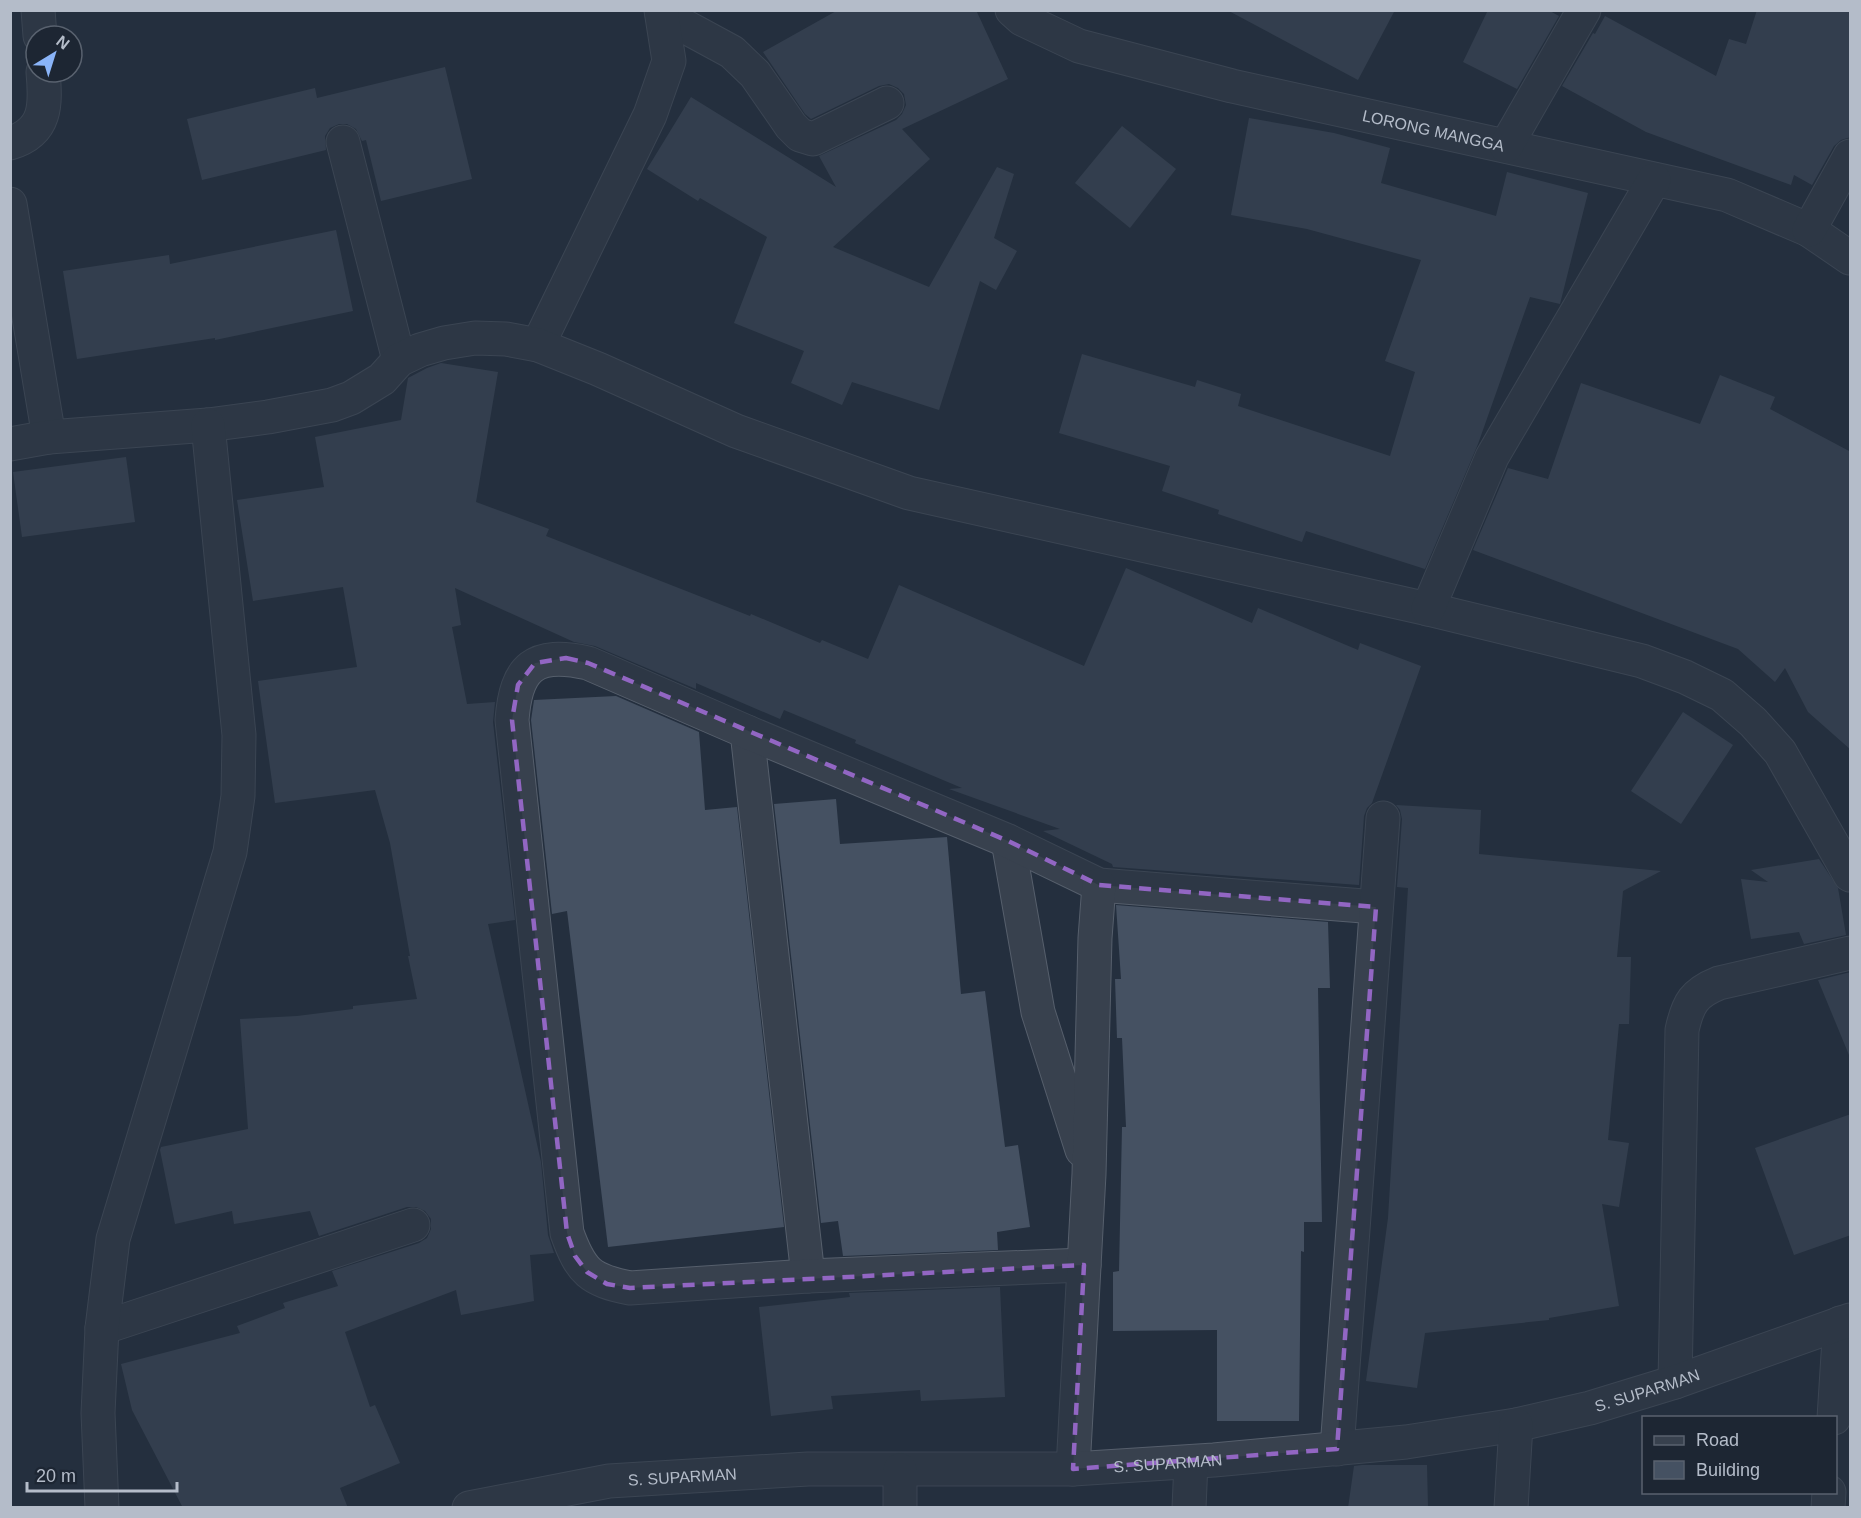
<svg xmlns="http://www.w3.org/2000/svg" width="1861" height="1518" font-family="Arial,sans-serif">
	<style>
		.building { fill: #455162 }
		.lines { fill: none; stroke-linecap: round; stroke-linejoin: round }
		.minor-casing { stroke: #565f6c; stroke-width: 35 }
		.minor { stroke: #38414e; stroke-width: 33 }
		.marked { fill: none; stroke: #9266c3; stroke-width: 4.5; stroke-dasharray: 12 8; stroke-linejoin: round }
		.labels { text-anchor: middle; stroke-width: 4.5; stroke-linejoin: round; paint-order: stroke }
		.street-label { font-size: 16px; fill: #b4bcc9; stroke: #1d2633 }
	</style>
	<rect width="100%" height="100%" fill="#242f3e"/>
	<g class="building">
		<path d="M 838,10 L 976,10 L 1008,79 L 902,129 L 930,159 L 833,247 L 929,287 L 997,167 L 1014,174 L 994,238 L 1017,251 L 996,290 L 980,281 L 939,410 L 852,382 L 842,405 L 791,383 L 804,351 L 734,323 L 767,237 L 700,198 L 698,201 L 647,169 L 691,97 L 836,187 L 819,156 L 896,120 L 902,114 L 906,105 L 904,94 L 898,88 L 889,84 L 879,86 L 811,119 L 805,114 L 763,52 Z"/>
		<path d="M 1227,10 L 1395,10 L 1358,80 Z"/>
		<path d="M 1488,10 L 1548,10 L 1559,16 L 1517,89 L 1463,62 Z"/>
		<path d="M 1757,10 L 1851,10 L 1851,137 L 1841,140 L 1834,146 L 1812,185 L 1794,175 L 1791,185 L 1646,132 L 1562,86 L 1593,33 L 1595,34 L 1605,16 L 1716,76 L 1729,39 L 1746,44 Z"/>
		<path d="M 445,67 L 472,179 L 381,201 L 366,140 L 362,141 L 356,129 L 347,124 L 339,124 L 330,128 L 325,136 L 326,150 L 202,180 L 187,119 L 315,88 L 317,98 Z"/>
		<path d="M 1249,118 L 1334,133 L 1390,148 L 1381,183 L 1496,216 L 1507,172 L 1588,193 L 1560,304 L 1530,297 L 1478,444 L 1425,569 L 1306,531 L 1302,542 L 1218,514 L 1219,510 L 1162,491 L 1170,466 L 1059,433 L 1082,354 L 1195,387 L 1197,380 L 1241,394 L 1238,406 L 1390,456 L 1415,372 L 1385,361 L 1421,260 L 1307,229 L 1231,215 Z"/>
		<path d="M 1122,126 L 1176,169 L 1130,228 L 1075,183 Z"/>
		<path d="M 336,230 L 353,311 L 215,340 L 215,338 L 77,359 L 63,271 L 169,255 L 170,264 Z"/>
		<path d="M 441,363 L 498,372 L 476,502 L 549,529 L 546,536 L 750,616 L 751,614 L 820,643 L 822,640 L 868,659 L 899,585 L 1084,666 L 1126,568 L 1252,623 L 1258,608 L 1358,650 L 1360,643 L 1421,666 L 1372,803 L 1367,808 L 1364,816 L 1359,885 L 1113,867 L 1112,864 L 1043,831 L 1060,829 L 949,789 L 962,788 L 855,743 L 856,740 L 784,710 L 780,719 L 696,683 L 696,689 L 595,646 L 574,642 L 455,588 L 461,625 L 452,627 L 467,704 L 495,702 L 493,722 L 515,920 L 488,924 L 541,1162 L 548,1235 L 554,1253 L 530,1255 L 534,1301 L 461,1315 L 456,1290 L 345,1332 L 370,1407 L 375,1405 L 400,1463 L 340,1488 L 348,1508 L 183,1508 L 132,1410 L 121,1364 L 240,1333 L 237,1326 L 285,1308 L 283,1303 L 338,1286 L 332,1271 L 419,1243 L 427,1238 L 431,1229 L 431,1219 L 425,1211 L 416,1207 L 407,1207 L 319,1236 L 310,1211 L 234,1224 L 232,1211 L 175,1224 L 160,1150 L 161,1147 L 248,1129 L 240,1019 L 297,1016 L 353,1009 L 353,1006 L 417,999 L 408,956 L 410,956 L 390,843 L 375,790 L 275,803 L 258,681 L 357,667 L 343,587 L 253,601 L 237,500 L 324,487 L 315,437 L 401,420 L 408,378 L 427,368 Z"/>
		<path d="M 1720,375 L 1775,397 L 1770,409 L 1851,452 L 1851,750 L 1808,712 L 1785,668 L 1775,682 L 1738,649 L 1473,550 L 1508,468 L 1548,479 L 1581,383 L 1700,424 Z"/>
		<path d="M 126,457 L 135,522 L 22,537 L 13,472 Z"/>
		<path d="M 616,696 L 699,732 L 705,810 L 737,807 L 784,1227 L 608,1247 L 567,911 L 552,914 L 531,720 L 534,700 Z"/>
		<path d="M 1683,712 L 1733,745 L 1681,824 L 1631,791 Z"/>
		<path d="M 836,799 L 840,844 L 947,837 L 961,994 L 985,991 L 1005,1147 L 1018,1145 L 1030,1227 L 997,1232 L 998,1250 L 843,1256 L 838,1221 L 821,1223 L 774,804 Z"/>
		<path d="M 1396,805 L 1481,810 L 1479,854 L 1661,871 L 1623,891 L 1617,957 L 1631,957 L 1629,1024 L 1619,1024 L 1608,1140 L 1629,1143 L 1619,1207 L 1602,1204 L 1619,1306 L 1549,1318 L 1549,1320 L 1425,1333 L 1417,1388 L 1366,1381 L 1388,1218 L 1408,888 L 1397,887 L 1402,819 L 1400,810 Z"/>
		<path d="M 1819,859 L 1838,888 L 1846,935 L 1804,944 L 1799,932 L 1751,939 L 1741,879 L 1768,882 L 1751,870 Z"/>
		<path d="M 1116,905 L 1328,922 L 1330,988 L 1318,988 L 1322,1222 L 1304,1222 L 1304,1252 L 1301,1251 L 1299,1421 L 1217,1421 L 1217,1330 L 1113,1331 L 1113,1272 L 1119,1271 L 1122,1127 L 1126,1127 L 1122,1038 L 1117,1038 L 1115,979 L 1121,979 Z"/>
		<path d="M 1851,972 L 1851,1055 L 1849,1055 L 1818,980 Z"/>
		<path d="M 1851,1114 L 1851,1235 L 1794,1255 L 1755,1148 Z"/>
		<path d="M 1000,1287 L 1005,1397 L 921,1401 L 920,1390 L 831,1396 L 833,1409 L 771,1416 L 759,1307 L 850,1297 L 849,1293 Z"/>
		<path d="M 1362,1465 L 1427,1465 L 1428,1508 L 1348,1508 L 1354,1466 Z"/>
	</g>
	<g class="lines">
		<defs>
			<g id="minor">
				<path d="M 38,10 L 40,36"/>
				<path id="s1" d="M 1012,10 L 1022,19 L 1079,46 L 1232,86 L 1727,195 L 1809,230 L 1850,258"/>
				<path d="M 662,14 L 732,52 L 755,74 L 791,126 L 800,135 L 813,139 L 887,103"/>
				<path d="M 343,142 L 399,360"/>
				<path d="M 10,143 C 47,132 46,104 43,72"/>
				<path d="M 1506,146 L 1584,10"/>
				<path d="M 10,204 L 49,437"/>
				<path d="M 1809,230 L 1850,156"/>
				<path d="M 538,345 L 650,115 L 669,61 L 661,10"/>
				<path d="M 10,444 L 49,437 L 208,425 L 268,417 L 332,405 L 351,398 L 382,379 L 399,360 L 420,350 L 444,343 L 475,338 L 506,339 L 538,345 L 598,369 L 736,431 L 909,493 L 1428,609 L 1642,661 L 1685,677 L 1722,695 L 1753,722 L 1780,752 L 1850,875"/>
				<path d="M 1428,609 L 1492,457 L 1654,180"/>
				<path d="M 747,732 L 808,1276"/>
				<path d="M 1008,841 L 1038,1012 L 1082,1150"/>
				<path d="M 1084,1265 L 808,1276 L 630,1288 C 590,1280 581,1272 567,1233 L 512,720 C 516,667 534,651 588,663 L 747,732 L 1008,841 L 1099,885 L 1376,907"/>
				<path d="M 102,1328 L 413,1225"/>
				<path d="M 1675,1382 L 1682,1030 C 1688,1003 1694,993 1719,983 L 1850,953"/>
				<path d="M 1834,1418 L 1840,1323"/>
				<path d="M 1337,1449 L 1383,818"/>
				<path d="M 1073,1469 L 1089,1174 L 1095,938 L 1099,885"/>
				<path d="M 102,1508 L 98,1413 L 102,1328 L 113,1239 L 230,852 L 238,796 L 239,735 L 208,425"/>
				<path id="s2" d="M 469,1508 L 609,1481 L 808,1469 L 1073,1469 L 1214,1460 L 1406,1442 L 1516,1425 L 1590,1408 L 1675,1382 L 1850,1320"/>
				<path d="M 900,1508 L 900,1470"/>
				<path d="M 1189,1508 L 1191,1462"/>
				<path d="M 1511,1508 L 1516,1425"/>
				<path d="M 1828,1508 L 1829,1492"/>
			</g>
		</defs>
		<use href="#minor" class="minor-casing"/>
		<use href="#minor" class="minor"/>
	</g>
	<path d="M0 0H1861V1518H0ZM 566,658 L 588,663 L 1008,841 L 1099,885 L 1376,907 L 1337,1449 L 1073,1469 L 1084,1265 L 630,1288 L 607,1284 L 587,1272 L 575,1256 L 567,1233 L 512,720 L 518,685 L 535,663 Z" fill="#242f3e" fill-opacity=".55" fill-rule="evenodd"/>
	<path class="marked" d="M 566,658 L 588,663 L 1008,841 L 1099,885 L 1376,907 L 1337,1449 L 1073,1469 L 1084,1265 L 630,1288 L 607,1284 L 587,1272 L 575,1256 L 567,1233 L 512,720 L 518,685 L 535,663 Z"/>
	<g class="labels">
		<g class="street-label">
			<text dy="6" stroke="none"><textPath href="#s1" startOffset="441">LORONG MANGGA</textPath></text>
			<text dy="6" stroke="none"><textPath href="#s2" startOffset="1188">S. SUPARMAN</textPath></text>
			<text dy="6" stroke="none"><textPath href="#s2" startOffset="702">S. SUPARMAN</textPath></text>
			<text dy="6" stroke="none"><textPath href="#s2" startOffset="216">S. SUPARMAN</textPath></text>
		</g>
	</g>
	<rect width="1861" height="1518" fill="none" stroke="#b4bcc9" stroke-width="24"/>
	<rect x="1642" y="1416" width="195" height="78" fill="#1d2633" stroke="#59626f" stroke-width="1.5"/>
	<rect x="1654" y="1436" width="30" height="9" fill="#38414e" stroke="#59626f" stroke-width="1.5"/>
	<text x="1696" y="1446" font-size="18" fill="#b4bcc9">Road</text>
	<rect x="1654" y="1461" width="30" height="18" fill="#455162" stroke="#59626f" stroke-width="1.5"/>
	<text x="1696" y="1476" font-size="18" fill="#b4bcc9">Building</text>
	<g transform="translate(54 54) rotate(38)"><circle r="28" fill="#1d2633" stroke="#59626f" stroke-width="1.5"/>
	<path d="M0-4.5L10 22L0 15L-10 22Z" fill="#8ab4f8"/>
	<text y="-9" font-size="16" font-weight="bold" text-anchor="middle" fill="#b4bcc9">N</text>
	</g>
	<path d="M27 1482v9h150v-9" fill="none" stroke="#b4bcc9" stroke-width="3"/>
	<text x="36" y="1482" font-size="18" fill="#b4bcc9" stroke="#1d2633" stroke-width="4.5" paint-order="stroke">20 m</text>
</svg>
